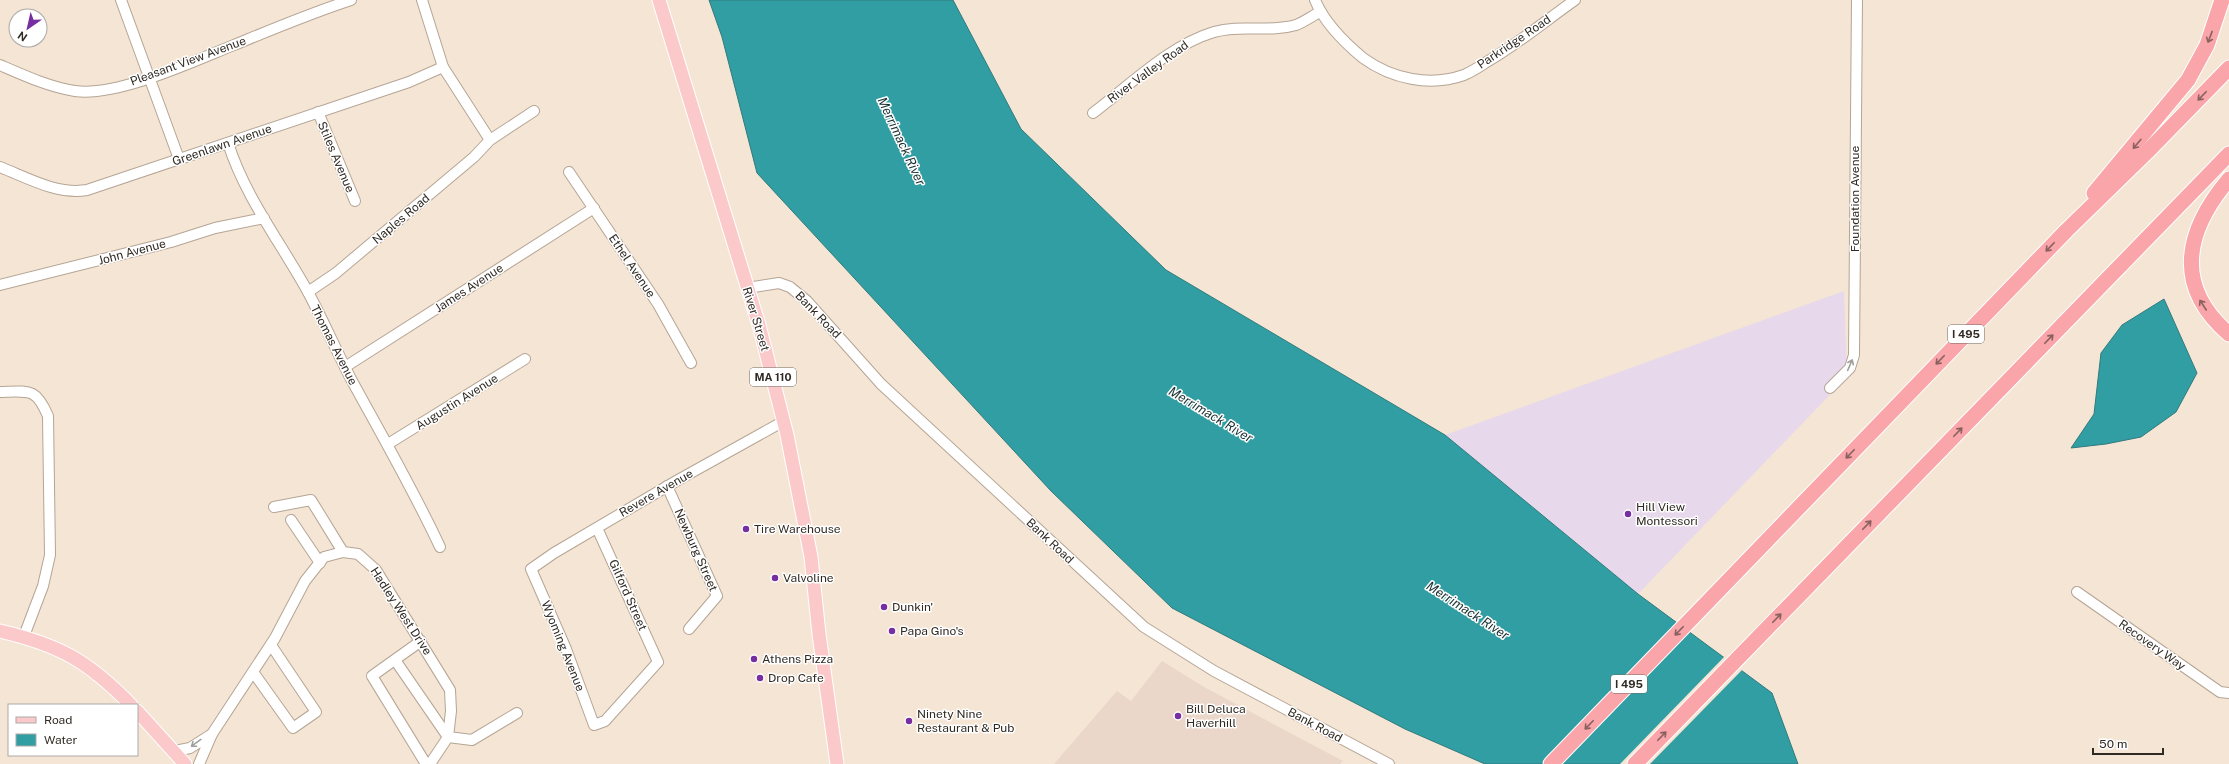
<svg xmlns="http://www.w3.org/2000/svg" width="2229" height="764" font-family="'Public Sans',sans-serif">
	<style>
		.commercial { fill: #ebd6ca }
		.education { fill: #e7d8eb }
		.water { fill: #319ea3; stroke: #317b7d }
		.pier { fill: #f5e5d4 }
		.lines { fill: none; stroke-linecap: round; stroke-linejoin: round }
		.minor-casing { stroke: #b5a595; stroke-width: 12 }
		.major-casing { stroke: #fff; stroke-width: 15 }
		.highway-casing { stroke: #fff; stroke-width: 17 }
		.minor { stroke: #fff; stroke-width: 10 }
		.major { stroke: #fcc9cb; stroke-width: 13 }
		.highway { stroke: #faa5a9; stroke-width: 15 }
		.oneway { stroke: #8b615f }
		.oneway2 { stroke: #a29f9c }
		.poi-dot { fill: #762ea1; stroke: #fff; stroke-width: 1.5 }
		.labels { text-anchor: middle; stroke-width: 3; stroke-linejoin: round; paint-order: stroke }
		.shield { fill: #fff; stroke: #6e6a65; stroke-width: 1 }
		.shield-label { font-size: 11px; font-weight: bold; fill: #302a23 }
		.street-label { font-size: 12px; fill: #302a23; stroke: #fff }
		.poi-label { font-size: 12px; fill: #302a23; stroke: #fff; text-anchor: start }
		.water-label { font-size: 13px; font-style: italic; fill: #193132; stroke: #fff }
	</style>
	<rect width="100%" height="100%" fill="#f5e5d4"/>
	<path class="commercial" d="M 1162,661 L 1204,687 L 1343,761 L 1340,764 L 1054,764 L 1117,691 L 1131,701 Z"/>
	<path class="education" d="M 1844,291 L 1847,377 L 1638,594 L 1445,435 Z"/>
	<g class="water">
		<path d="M 709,0 L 953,0 L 1021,129 L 1166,270 L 1445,435 L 1638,594 L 1772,693 L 1798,764 L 1485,764 L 1405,729 L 1172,608 L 1051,491 L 757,173 L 722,37 Z"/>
		<path d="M 2164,299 L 2197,373 L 2176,412 L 2141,437 L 2106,444 L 2071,448 L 2094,414 L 2101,353 L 2122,325 Z"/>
	</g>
	<path class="pier" d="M 1725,656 L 1743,669 L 1650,764 L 1620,764 Z"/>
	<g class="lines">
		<defs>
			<g id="minor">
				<path d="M 121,0 L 179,159"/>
				<path d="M 422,0 L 443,67 L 490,140"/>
				<path d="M 1315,0 C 1324,22 1345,43 1363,58 C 1392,79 1430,87 1464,75 C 1471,72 1479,67 1485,63 C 1517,45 1545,21 1575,0"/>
				<path d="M 0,65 C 23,75 49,87 75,91 C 117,97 194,61 234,45 C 273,29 311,13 351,0"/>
				<path d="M 318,112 L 355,201"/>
				<path d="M 1093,113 C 1130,85 1170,45 1214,32 C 1241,24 1269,33 1296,25 C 1304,22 1312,16 1320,12"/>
				<path d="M 228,143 C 245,197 281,243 308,292 C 323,320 336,350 351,379 C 381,434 413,489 440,547"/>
				<path d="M 0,167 C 28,178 57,195 87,190 L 409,82 L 443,67"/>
				<path d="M 569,172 L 658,304 L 691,363"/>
				<path d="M 0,285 L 171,242 L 215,228 L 264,218"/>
				<path d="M 747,288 L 779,283 L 790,287 L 807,301 L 881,384 L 1144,627 L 1214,671 L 1389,764"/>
				<path d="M 308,292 L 336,273 L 474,157 L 490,140 L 534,111"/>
				<path d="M 345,367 L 594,208"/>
				<path d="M 1830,388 L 1850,368 L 1854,355 L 1857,0"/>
				<path d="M 0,392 C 30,391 36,388 48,416 L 50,555 L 43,586 L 24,636"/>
				<path d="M 388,444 L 525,359"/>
				<path d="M 667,486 L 717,596 L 689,629"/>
				<path d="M 274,507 L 311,500 L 343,552"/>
				<path d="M 291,520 L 320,563"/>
				<path d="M 597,528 L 658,662 L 605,721 L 594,725 L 566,649 L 531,569 L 554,553 L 678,480 L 784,421"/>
				<path d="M 2077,592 L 2220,692 L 2229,693"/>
				<path d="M 421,641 L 372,676 L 426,764"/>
				<path d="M 395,660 L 448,737 L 472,740 L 517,713"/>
				<path d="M 253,672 L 293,728 L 316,712 L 271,645"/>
				<path d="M 212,734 L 275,638 L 305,581 L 324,557 L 343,552 L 358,554 L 376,570 L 450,690 L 451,711 L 448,737 L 430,764"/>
				<path d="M 175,751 L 190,748 L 212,734 L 199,764"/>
			</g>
			<g id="major">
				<path d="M 659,0 L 759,325 L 787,435 L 811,557 L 819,634 L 837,764"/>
				<path d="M 0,631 C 60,645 88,661 131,705"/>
				<path d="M 137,711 L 185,764"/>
			</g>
			<g id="highway">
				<path d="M 2229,179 C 2185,231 2173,286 2229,334"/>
				<path d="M 2094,193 L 2188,80 L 2207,45 L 2222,0"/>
				<path d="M 1551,764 L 2066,231 L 2147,152 L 2229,68"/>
				<path d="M 1635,764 L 2229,154"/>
			</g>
		</defs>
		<use href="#minor" class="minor-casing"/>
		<use href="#major" class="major-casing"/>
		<use href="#highway" class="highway-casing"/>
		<use href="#minor" class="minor"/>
		<use href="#major" class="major"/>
		<use href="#highway" class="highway"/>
	</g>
	<defs><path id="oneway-shaft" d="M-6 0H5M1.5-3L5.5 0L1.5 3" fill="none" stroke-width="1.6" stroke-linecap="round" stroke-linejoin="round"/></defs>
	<g class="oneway">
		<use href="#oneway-shaft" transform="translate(2210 37) rotate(111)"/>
		<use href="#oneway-shaft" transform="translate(2202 96) rotate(134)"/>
		<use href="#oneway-shaft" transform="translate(2137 144) rotate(130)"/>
		<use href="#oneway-shaft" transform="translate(2050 247) rotate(134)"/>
		<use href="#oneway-shaft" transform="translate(2203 305) rotate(-123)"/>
		<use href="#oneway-shaft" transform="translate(2049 339) rotate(-46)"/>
		<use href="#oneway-shaft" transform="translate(1940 360) rotate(134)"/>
		<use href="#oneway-shaft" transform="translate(1958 432) rotate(-46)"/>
		<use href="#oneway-shaft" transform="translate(1850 454) rotate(134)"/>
		<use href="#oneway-shaft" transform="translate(1867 525) rotate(-46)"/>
		<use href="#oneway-shaft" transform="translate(1777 618) rotate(-46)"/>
		<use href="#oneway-shaft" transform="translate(1679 631) rotate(134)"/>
		<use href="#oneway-shaft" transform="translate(1589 725) rotate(134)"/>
		<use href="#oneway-shaft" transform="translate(1662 736) rotate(-46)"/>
	</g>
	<g class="oneway2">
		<use href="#oneway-shaft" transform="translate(1850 365) rotate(-67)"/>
		<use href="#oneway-shaft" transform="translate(196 743) rotate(144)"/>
	</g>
	<g class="poi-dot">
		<circle cx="1628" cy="514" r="4"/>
		<circle cx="746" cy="529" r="4"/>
		<circle cx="775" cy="578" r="4"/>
		<circle cx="884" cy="607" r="4"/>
		<circle cx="892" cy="631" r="4"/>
		<circle cx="754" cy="659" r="4"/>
		<circle cx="760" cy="678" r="4"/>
		<circle cx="1178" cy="716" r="4"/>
		<circle cx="909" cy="721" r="4"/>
	</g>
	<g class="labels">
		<g class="shield">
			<rect x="1948" y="325" width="36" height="18" rx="3"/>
			<rect x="750" y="368" width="46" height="18" rx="3"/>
			<rect x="1611" y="675" width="36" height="18" rx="3"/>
		</g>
		<g class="shield-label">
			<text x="1966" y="338">I 495</text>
			<text x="773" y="381">MA 110</text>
			<text x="1629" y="688">I 495</text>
		</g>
		<g class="street-label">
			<text transform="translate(1514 42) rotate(-34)" y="4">Parkridge Road</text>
			<text transform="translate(188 61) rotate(-20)" y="4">Pleasant View Avenue</text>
			<text transform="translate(1148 72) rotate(-36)" y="4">River Valley Road</text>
			<text transform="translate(222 145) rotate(-19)" y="4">Greenlawn Avenue</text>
			<text transform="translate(336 157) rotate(67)" y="4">Stiles Avenue</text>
			<text transform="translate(1855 199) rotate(-90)" y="4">Foundation Avenue</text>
			<text transform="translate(401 219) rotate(-40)" y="4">Naples Road</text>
			<text transform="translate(132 252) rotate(-15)" y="4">John Avenue</text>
			<text transform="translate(632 266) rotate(56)" y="4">Ethel Avenue</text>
			<text transform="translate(469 288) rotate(-33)" y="4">James Avenue</text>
			<text transform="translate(818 315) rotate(46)" y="4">Bank Road</text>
			<text transform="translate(756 319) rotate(73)" y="4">River Street</text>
			<text transform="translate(334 345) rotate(63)" y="4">Thomas Avenue</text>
			<text transform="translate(457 402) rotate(-32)" y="4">Augustin Avenue</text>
			<text transform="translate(656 493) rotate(-30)" y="4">Revere Avenue</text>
			<text transform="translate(1050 541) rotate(43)" y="4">Bank Road</text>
			<text transform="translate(696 550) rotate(66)" y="4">Newburg Street</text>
			<text transform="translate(628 595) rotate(66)" y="4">Gilford Street</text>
			<text transform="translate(401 611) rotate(57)" y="4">Hadley West Drive</text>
			<text transform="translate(2152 645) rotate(35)" y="4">Recovery Way</text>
			<text transform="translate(563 646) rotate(68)" y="4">Wyoming Avenue</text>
			<text transform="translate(1315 725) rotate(28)" y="4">Bank Road</text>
		</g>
		<g class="poi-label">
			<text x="1636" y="511">Hill View<tspan x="1636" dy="14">Montessori</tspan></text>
			<text x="754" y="533">Tire Warehouse</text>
			<text x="783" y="582">Valvoline</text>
			<text x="892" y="611">Dunkin'</text>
			<text x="900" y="635">Papa Gino's</text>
			<text x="762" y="663">Athens Pizza</text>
			<text x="768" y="682">Drop Cafe</text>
			<text x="1186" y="713">Bill Deluca<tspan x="1186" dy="14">Haverhill</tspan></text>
			<text x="917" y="718">Ninety Nine<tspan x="917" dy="14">Restaurant &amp; Pub</tspan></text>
		</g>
		<g class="water-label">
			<text transform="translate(902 141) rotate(65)" y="5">Merrimack River</text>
			<text transform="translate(1211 414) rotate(31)" y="5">Merrimack River</text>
			<text transform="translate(1468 610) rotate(33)" y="5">Merrimack River</text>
		</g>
	</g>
	<rect x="8" y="704" width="130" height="52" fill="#ffffff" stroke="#acaaa7"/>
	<rect x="16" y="717" width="20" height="6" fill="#fcc9cb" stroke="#acaaa7"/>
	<text x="44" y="724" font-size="12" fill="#302a23">Road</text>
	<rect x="16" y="734" width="20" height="12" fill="#319ea3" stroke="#acaaa7"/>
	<text x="44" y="744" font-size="12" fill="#302a23">Water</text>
	<g transform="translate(28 28) rotate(214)"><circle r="19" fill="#ffffff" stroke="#acaaa7"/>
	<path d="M0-3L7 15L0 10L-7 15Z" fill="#762ea1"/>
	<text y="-6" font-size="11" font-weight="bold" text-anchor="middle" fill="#302a23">N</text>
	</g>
	<path d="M2093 748v6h70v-6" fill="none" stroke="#302a23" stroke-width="2"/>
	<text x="2099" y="748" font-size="12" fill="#302a23" stroke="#ffffff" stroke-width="3" paint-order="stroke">50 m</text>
</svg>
